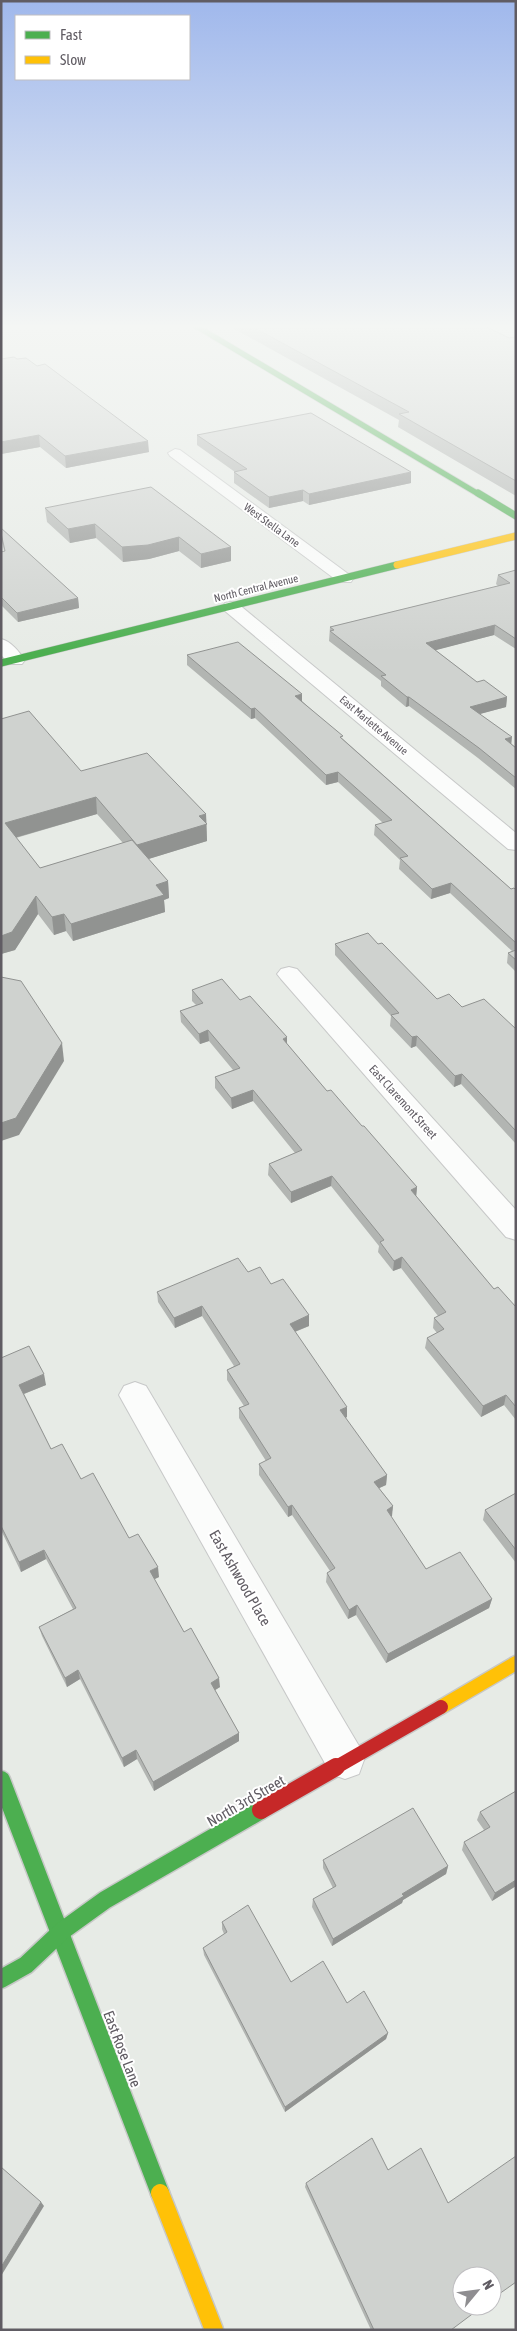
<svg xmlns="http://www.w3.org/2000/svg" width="517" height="2331" font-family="'Asap Condensed',sans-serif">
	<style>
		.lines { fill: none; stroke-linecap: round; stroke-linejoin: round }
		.street-casing { stroke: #c7c8c8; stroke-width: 2 }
		.fast-far2-casing { stroke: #c7c8c7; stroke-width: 7 }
		.fast-far1-casing { stroke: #c7c8c7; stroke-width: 8 }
		.fast-casing { stroke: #c7c8c7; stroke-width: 21 }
		.slow-far2-casing { stroke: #c7c8c7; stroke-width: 8 }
		.slow-far1-casing { stroke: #c7c8c7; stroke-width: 17 }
		.slow-casing { stroke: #c7c8c7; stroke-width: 21 }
		.jam-far1-casing { stroke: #c7c8c7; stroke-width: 17 }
		.jam-casing { stroke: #c7c8c7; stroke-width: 21 }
		.street { fill: #fbfcfb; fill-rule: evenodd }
		.fast-far2 { stroke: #4caf50; stroke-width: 5.5 }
		.fast-far1 { stroke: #4caf50; stroke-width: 7 }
		.fast { stroke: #4caf50; stroke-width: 18 }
		.slow-far2 { stroke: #ffc107; stroke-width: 7 }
		.slow-far1 { stroke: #ffc107; stroke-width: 14 }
		.slow { stroke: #ffc107; stroke-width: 18 }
		.jam-far1 { stroke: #c62828; stroke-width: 14 }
		.jam { stroke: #c62828; stroke-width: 18 }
		.wall { fill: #b2b5b2; fill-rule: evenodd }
		.shaded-wall { fill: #919391 }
		.building { fill: #cfd2cf; stroke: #919391 }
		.labels { text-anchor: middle; stroke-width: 4; stroke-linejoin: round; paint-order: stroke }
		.far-street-label { font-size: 11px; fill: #605c63; stroke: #fff }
		.street-label { font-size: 12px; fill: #605c63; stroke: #fff }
		.near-street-label { font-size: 15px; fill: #605c63; stroke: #fff }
	</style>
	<rect width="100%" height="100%" fill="#e7ebe6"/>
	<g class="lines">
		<defs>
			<g id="street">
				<path d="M 175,449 L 180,450 L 351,576 L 353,579 L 351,582 L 339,582 L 170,456 L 168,453 Z"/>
				<path d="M 231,602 L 237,603 L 516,833 L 516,850 L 508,849 L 225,611 L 223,607 L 225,603 Z"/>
				<path d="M 1,639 C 11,641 19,652 25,660 L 22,664 L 10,664 L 1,655 Z"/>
				<path d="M 289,967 L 297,969 L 516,1210 L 516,1240 L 506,1237 L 281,979 L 277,974 L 281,969 Z"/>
				<path d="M 135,1382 L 146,1386 L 359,1746 L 364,1760 L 359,1774 L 345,1779 L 331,1774 L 124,1404 L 119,1395 L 124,1386 Z"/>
			</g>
			<path id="fast-far2" d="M 196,326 L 480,495"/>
			<g id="fast-far1">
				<path d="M 478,493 L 516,516"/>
				<path d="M 1,663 L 397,565"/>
			</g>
			<g id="fast">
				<path d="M 1,1780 L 160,2193"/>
				<path d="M 1,1979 L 26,1965 L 62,1931 L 105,1900 L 261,1810"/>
			</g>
			<path id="slow-far2" d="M 397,565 L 516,536"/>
			<path id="slow-far1" d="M 441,1707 L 516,1663"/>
			<path id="slow" d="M 160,2193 L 214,2330"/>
			<path id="jam-far1" d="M 333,1769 L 441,1707"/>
			<path id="jam" d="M 261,1810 L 336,1767"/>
		</defs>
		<use href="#street" class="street-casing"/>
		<use href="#fast-far2" class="fast-far2-casing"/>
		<use href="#fast-far1" class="fast-far1-casing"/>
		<use href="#fast" class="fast-casing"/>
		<use href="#slow-far2" class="slow-far2-casing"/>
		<use href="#slow-far1" class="slow-far1-casing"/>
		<use href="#slow" class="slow-casing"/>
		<use href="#jam-far1" class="jam-far1-casing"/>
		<use href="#jam" class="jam-casing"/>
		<use href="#street" class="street"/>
		<use href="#fast-far2" class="fast-far2"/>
		<use href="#fast-far1" class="fast-far1"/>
		<use href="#fast" class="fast"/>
		<use href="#slow-far2" class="slow-far2"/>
		<use href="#slow-far1" class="slow-far1"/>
		<use href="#slow" class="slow"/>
		<use href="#jam-far1" class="jam-far1"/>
		<use href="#jam" class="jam"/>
	</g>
	<g class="wall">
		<path d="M 229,326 L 485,326 L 509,338 L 516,337 L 516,496 L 398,427 L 399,420 Z"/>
		<path d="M 1,359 L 149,452 L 66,468 L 40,447 L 1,454 Z"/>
		<path d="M 197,435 L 411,483 L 309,505 L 303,501 L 269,508 L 234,483 L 234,472 L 235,472 L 197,445 Z"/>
		<path d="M 45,508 L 231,547 L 231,561 L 201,568 L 179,551 L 149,559 L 123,562 L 96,538 L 70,543 L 47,522 Z"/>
		<path d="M 1,528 L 78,598 L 79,608 L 18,622 L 1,605 L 1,552 L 4,551 L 1,536 Z"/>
		<path d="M 516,570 L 516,649 L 494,635 L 435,650 L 477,682 L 507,697 L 506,707 L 479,714 L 516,748 L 516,789 L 478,758 L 409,706 L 406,707 L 381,686 L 381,681 L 329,641 L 330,627 L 498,586 L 496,584 L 498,575 Z"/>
		<path d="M 187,655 L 302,701 L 343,739 L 511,889 L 516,890 L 516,972 L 507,963 L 508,953 L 512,951 L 450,893 L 431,899 L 399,869 L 400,860 L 374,835 L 375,825 L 383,823 L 338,782 L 326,785 L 255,718 L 251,719 L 187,665 Z"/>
		<path d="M 1,719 L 81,771 L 206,814 L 207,841 L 148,859 L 168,881 L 169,898 L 164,900 L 165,912 L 73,941 L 66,931 L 54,935 L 38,914 L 15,950 L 1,954 ZM 97,814 L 123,843 L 40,868 L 16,838 Z"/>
		<path d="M 335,944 L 378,944 L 437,999 L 462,1007 L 516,1029 L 516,1144 L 461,1084 L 454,1087 L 416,1046 L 411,1048 L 390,1026 L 391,1016 L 335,955 Z"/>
		<path d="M 192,990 L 240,1000 L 287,1044 L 327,1091 L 362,1126 L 417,1187 L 416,1196 L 494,1289 L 516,1307 L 516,1420 L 504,1405 L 481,1417 L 425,1348 L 427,1338 L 437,1333 L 433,1328 L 434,1318 L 438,1316 L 401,1268 L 393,1271 L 378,1252 L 379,1246 L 331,1186 L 291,1203 L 268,1175 L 269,1164 L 295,1153 L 253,1101 L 232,1109 L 215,1088 L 215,1077 L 233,1070 L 209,1041 L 200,1044 L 181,1022 L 180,1011 L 196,1005 L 192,1001 Z"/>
		<path d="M 248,1272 L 271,1284 L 309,1315 L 309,1326 L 295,1332 L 347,1417 L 345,1418 L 387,1475 L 386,1485 L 379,1488 L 393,1506 L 391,1517 L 426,1569 L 492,1599 L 489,1608 L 386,1663 L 356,1615 L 348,1619 L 326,1582 L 327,1573 L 330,1571 L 292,1515 L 288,1517 L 259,1475 L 259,1464 L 266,1461 L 239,1418 L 239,1408 L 244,1406 L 227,1380 L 227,1370 L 234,1366 L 202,1316 L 175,1328 L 158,1302 L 157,1292 Z"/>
		<path d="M 1,1358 L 46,1385 L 24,1394 L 51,1449 L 81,1479 L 159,1577 L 154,1579 L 184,1632 L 220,1687 L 215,1690 L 239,1733 L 239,1741 L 154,1791 L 137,1759 L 124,1767 L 80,1679 L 67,1687 L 42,1636 L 39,1627 L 73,1609 L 46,1559 L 21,1572 L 1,1530 Z"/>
		<path d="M 516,1493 L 516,1563 L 483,1520 L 485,1510 Z"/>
		<path d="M 516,1791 L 516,1886 L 492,1901 L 462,1850 L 464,1842 L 484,1830 L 477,1820 L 480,1812 Z"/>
		<path d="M 323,1860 L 448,1866 L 446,1874 L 403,1900 L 402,1903 L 332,1946 L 312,1907 L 313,1899 L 333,1888 L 323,1868 Z"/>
		<path d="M 222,1922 L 291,1982 L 347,2003 L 388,2033 L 386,2039 L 285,2112 L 204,1955 L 203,1948 L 224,1934 L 222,1929 Z"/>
		<path d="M 306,2183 L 452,2330 L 371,2330 L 305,2187 Z"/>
	</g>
	<g class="shaded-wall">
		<path d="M 39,435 L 40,447 L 1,454 L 1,442 Z"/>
		<path d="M 148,441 L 149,452 L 66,468 L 65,456 Z"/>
		<path d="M 411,472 L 411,483 L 309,505 L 309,494 Z"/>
		<path d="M 303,490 L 303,501 L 269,508 L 269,497 Z"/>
		<path d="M 95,524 L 96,538 L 70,543 L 68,529 Z"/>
		<path d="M 179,537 L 179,551 L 149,559 L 123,562 L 122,547 Z"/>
		<path d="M 231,547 L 231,561 L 201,568 L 201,554 Z"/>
		<path d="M 78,598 L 79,608 L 18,622 L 17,613 Z"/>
		<path d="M 495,625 L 494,635 L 425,653 L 426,643 Z"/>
		<path d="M 302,694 L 302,704 L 295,696 Z"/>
		<path d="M 407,697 L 409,697 L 409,706 L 406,707 Z"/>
		<path d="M 507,697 L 506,707 L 469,717 L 470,707 Z"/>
		<path d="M 255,708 L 255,718 L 251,719 L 251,709 Z"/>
		<path d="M 512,737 L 511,747 L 505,739 Z"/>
		<path d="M 338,772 L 338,782 L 326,785 L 326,775 Z"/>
		<path d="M 96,797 L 97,814 L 7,840 L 5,823 Z"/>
		<path d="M 206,814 L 207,841 L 139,862 L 137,845 L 199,816 Z"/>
		<path d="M 168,881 L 169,898 L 164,900 L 165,912 L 73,941 L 71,924 L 156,885 Z"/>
		<path d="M 451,883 L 450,893 L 431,899 L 432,889 Z"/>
		<path d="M 36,896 L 38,914 L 15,950 L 1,954 L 1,936 Z"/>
		<path d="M 64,914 L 66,931 L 54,935 L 52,917 Z"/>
		<path d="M 208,1030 L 209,1041 L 200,1044 L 199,1034 Z"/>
		<path d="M 417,1036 L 416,1046 L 411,1048 L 412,1037 Z"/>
		<path d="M 287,1037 L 287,1048 L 283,1039 Z"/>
		<path d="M 62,1043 L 64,1061 L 19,1135 L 1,1141 L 1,1123 Z"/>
		<path d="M 462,1074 L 461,1084 L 454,1087 L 455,1076 Z"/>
		<path d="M 253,1090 L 253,1101 L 232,1109 L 231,1098 Z"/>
		<path d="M 332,1176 L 331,1186 L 291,1203 L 291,1192 Z"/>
		<path d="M 417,1187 L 416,1198 L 411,1190 Z"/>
		<path d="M 402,1257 L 401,1268 L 393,1271 L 394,1261 Z"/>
		<path d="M 202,1306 L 202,1316 L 175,1328 L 174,1318 Z"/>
		<path d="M 309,1315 L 309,1326 L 289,1334 L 290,1324 Z"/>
		<path d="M 44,1374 L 46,1385 L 21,1395 L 19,1385 Z"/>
		<path d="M 506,1395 L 504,1405 L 481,1417 L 483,1406 Z"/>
		<path d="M 347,1407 L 347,1417 L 339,1421 L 340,1410 Z"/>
		<path d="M 387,1475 L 386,1485 L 373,1491 L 374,1482 Z"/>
		<path d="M 292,1505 L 292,1515 L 288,1517 L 288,1507 Z"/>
		<path d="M 393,1506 L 392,1516 L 385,1520 L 387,1510 Z"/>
		<path d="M 44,1550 L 46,1559 L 21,1572 L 19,1562 Z"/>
		<path d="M 158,1567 L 159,1577 L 151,1581 L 150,1571 Z"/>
		<path d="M 492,1599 L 489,1608 L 386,1663 L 388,1654 Z"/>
		<path d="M 357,1605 L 356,1615 L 348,1619 L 349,1610 Z"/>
		<path d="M 78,1670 L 80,1679 L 67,1687 L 65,1678 Z"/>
		<path d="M 219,1678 L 220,1687 L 212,1692 L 211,1683 Z"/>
		<path d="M 239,1733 L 239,1741 L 154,1791 L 153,1782 Z"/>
		<path d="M 136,1750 L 137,1759 L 124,1767 L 122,1758 Z"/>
		<path d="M 448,1866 L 446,1874 L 403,1900 L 402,1903 L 332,1946 L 333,1939 L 402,1894 Z"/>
		<path d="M 516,1880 L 516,1886 L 492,1901 L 495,1893 Z"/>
		<path d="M 388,2033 L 386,2039 L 285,2112 L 285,2107 Z"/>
		<path d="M 41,2202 L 44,2206 L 1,2276 L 1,2267 Z"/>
	</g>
	<g class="building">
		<path d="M 251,326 L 485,326 L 509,338 L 516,337 L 516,481 L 399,414 L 409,412 Z"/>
		<path d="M 14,357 L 17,359 L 26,358 L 37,366 L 45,364 L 148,441 L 65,456 L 39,435 L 1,442 L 1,359 Z"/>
		<path d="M 311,413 L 411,472 L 309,494 L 303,490 L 269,497 L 234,472 L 247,469 L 197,435 Z"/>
		<path d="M 151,487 L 231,547 L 201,554 L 179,537 L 148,545 L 122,547 L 95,524 L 68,529 L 45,508 Z"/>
		<path d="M 1,528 L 78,598 L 17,613 L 1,597 L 1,552 L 5,551 L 1,533 Z"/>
		<path d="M 516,570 L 516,639 L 495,625 L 426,643 L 477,682 L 484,680 L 507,697 L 470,707 L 512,737 L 505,739 L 516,748 L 516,778 L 479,748 L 409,697 L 407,697 L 381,676 L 386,675 L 330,631 L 334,630 L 330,627 L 510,583 L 498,575 Z"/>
		<path d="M 238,642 L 302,694 L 295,696 L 343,736 L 340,737 L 511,889 L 514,888 L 516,890 L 516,943 L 451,883 L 432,889 L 400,858 L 408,856 L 375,825 L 392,820 L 338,772 L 326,775 L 255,708 L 251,709 L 187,655 Z"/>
		<path d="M 29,711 L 81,771 L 147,753 L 206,814 L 199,816 L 207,824 L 137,845 L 96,797 L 5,823 L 40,868 L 132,840 L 168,881 L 156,885 L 164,895 L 71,924 L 64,914 L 52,917 L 36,896 L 12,932 L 1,936 L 1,719 Z"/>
		<path d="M 368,933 L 378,944 L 382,943 L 437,999 L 449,994 L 462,1007 L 484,999 L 516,1029 L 516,1131 L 462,1074 L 455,1076 L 417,1036 L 412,1037 L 391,1015 L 399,1013 L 335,944 Z"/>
		<path d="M 516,950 L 516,960 L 508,953 Z"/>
		<path d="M 1,977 L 21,981 L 62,1043 L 16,1118 L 1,1123 Z"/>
		<path d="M 222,979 L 240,1000 L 250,996 L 287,1037 L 283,1039 L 327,1091 L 331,1090 L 362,1126 L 364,1126 L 417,1187 L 411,1190 L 494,1289 L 498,1287 L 516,1307 L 516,1407 L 506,1395 L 483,1406 L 427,1338 L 444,1329 L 434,1318 L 446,1312 L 402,1257 L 394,1261 L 380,1242 L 384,1240 L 332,1176 L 291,1192 L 269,1164 L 302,1150 L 253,1090 L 231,1098 L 215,1077 L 240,1068 L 208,1030 L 199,1034 L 180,1011 L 203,1003 L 192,990 Z"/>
		<path d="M 238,1258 L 248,1272 L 260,1267 L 271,1284 L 283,1279 L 309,1315 L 290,1324 L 347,1407 L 340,1410 L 387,1475 L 374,1482 L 393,1506 L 387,1510 L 426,1569 L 460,1552 L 492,1599 L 388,1654 L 357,1605 L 349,1610 L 327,1573 L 335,1568 L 292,1505 L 288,1507 L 259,1464 L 271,1458 L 239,1408 L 249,1404 L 227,1370 L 240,1364 L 202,1306 L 174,1318 L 157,1292 Z"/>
		<path d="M 29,1346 L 44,1374 L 19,1385 L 51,1449 L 62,1444 L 81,1479 L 93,1473 L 129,1538 L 138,1534 L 158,1567 L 150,1571 L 184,1632 L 191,1628 L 219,1678 L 211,1683 L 239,1733 L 153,1782 L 136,1750 L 122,1758 L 78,1670 L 65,1678 L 39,1627 L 76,1608 L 44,1550 L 19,1562 L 1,1526 L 1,1358 Z"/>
		<path d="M 516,1493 L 516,1550 L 485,1510 Z"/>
		<path d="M 516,1791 L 516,1880 L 495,1893 L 464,1842 L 490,1827 L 480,1812 Z"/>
		<path d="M 413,1808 L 448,1866 L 402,1894 L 404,1896 L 333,1939 L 313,1899 L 336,1886 L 323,1860 Z"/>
		<path d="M 248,1905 L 291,1982 L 323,1961 L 347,2003 L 364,1991 L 388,2033 L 285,2107 L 203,1948 L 227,1932 L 222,1922 Z"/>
		<path d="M 372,2138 L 388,2170 L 421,2148 L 448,2203 L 516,2156 L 516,2282 L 492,2299 L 492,2276 L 462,2276 L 462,2306 L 483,2306 L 451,2330 L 374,2330 L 306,2183 Z"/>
		<path d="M 1,2167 L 41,2202 L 1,2267 Z"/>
	</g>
	<linearGradient id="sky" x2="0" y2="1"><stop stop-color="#a0b8ec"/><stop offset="0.5" stop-color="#f4f6f4"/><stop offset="1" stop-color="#f4f6f4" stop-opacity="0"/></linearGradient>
	<rect width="517" height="653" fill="url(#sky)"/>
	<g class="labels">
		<g class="far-street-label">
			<text transform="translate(272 525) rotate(36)" y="4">West Stella Lane</text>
			<text transform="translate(256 588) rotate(-14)" y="4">North Central Avenue</text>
			<text transform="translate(374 725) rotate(40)" y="4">East Marlette Avenue</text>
		</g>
		<g class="street-label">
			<text transform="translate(403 1102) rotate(48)" y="4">East Claremont Street</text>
		</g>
		<g class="near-street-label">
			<text transform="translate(240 1578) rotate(60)" y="5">East Ashwood Place</text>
			<text transform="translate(246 1801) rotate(-30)" y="5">North 3rd Street</text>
			<text transform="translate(122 2049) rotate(69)" y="5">East Rose Lane</text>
		</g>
	</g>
	<rect width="517" height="2331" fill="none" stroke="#605c63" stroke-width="5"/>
	<rect x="15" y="15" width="175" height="65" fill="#ffffff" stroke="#bfbec1"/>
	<rect x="25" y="31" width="25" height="8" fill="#4caf50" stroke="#bfbec1"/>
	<text x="60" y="40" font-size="15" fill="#605c63">Fast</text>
	<rect x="25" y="56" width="25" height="8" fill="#ffc107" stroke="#bfbec1"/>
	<text x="60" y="65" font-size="15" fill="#605c63">Slow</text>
	<g transform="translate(477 2291) rotate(61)"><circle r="24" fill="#ffffff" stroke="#bfbec1"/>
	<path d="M0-4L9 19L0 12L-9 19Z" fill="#8f8e91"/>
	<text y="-8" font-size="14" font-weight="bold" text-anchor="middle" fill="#605c63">N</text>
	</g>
</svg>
